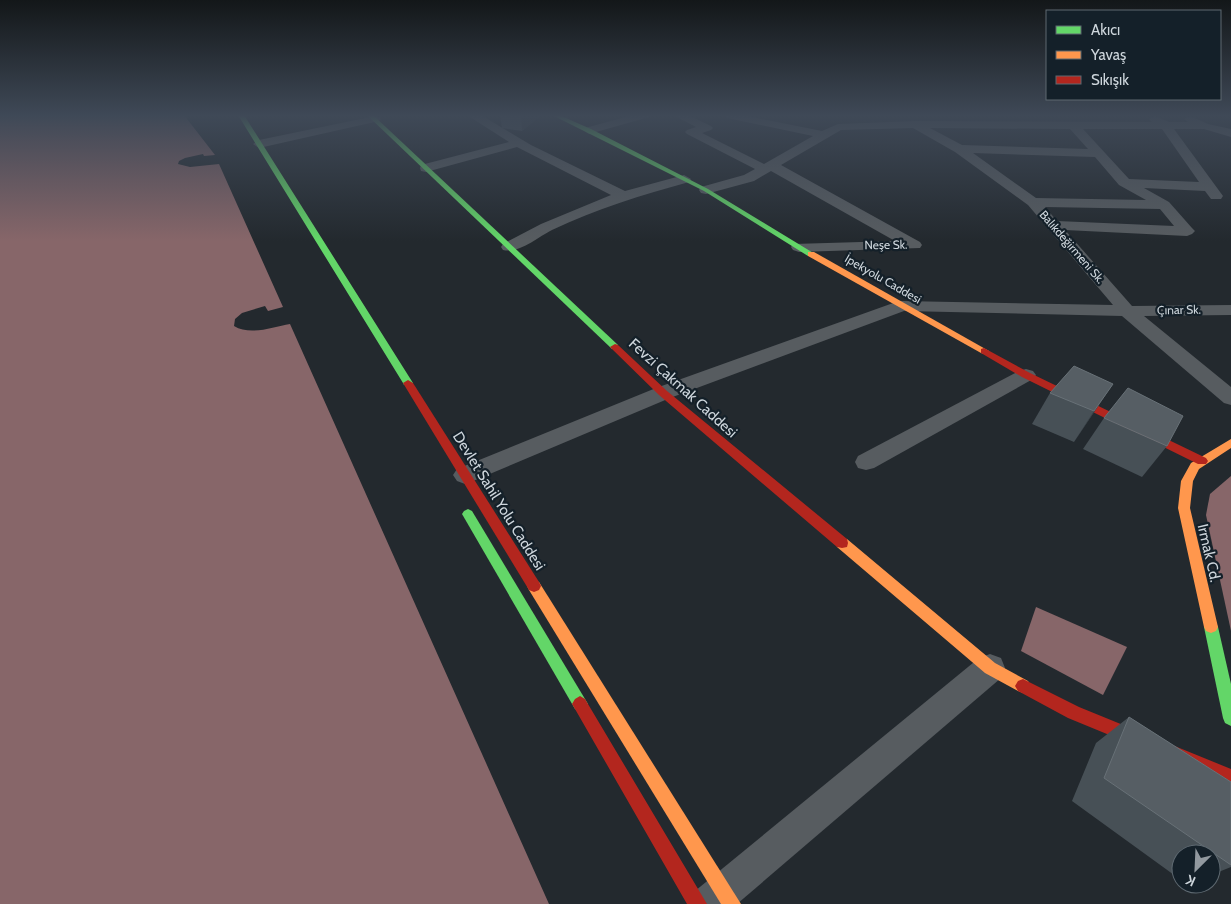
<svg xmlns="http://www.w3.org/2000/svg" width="1231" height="904" font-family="Cabin,sans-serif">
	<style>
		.water { fill: #876669 }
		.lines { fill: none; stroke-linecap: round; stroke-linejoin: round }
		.street { fill: #575c60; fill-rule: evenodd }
		.fast { fill: #63d668; fill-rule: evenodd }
		.slow { fill: #ff974d; fill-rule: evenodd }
		.jam { fill: #b3261e; fill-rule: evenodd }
		.wall { fill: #475056 }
		.shaded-wall { fill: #333a40 }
		.building { fill: #565e64; stroke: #687177 }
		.labels { text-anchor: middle; stroke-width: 4.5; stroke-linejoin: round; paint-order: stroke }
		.far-street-label { font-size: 12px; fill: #ced6dc; stroke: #142029 }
		.street-label { font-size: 15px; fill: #ced6dc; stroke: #142029 }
	</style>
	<rect width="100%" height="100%" fill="#23292e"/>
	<g class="water">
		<path d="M 0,115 L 184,115 L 215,155 L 204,156 L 203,154 L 185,158 L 179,161 L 178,164 L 190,167 L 219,164 L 283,307 L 268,311 L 265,306 L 242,313 L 235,319 L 234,326 C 250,336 273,327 290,324 L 549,904 L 0,904 Z"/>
		<path d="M 1231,476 L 1231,631 L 1206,515 L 1210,494 Z"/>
		<path d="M 1036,607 L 1127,647 L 1103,695 L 1021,651 Z"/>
	</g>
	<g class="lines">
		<g class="street">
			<path d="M 467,115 L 481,115 L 531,145 L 625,191 L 684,175 L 691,179 L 689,182 C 642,195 596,209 552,230 C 538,237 519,254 503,250 L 501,247 L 503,244 L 541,224 L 611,195 L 517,147 L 426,172 L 421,171 L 420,168 L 421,165 L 509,142 Z"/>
			<path d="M 633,115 L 651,115 L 649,117 L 589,134 L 583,130 L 585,128 Z"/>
			<path d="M 673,115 L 688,115 L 711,126 L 713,128 L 711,130 L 702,133 L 764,164 L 813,136 L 727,118 L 722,115 L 742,115 L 822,131 L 838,124 L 916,121 L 1152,122 L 1149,119 L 1155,116 L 1169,122 L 1188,122 L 1184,119 L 1190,116 L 1208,124 L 1231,129 L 1231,137 L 1204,129 L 1174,129 L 1223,196 L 1221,199 L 1211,199 L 1205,191 L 1144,188 L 1169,202 L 1192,228 L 1195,231 L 1192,234 L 1187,236 L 1065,230 L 1132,306 L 1231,305 L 1231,315 L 1144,316 L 1231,387 L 1231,405 L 1224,403 L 1122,316 L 904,311 L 670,398 L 473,481 L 465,484 L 457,481 L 453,475 L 457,469 L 656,388 L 896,302 L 902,301 L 1113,305 L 1028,205 L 955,152 L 913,128 L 841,130 L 781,165 L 920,242 L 922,245 L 920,248 L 799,252 L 793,250 L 791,247 L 793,244 L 895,241 L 771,171 L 754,181 L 706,194 L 701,193 L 699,190 L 701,187 L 744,175 L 755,169 L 687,134 L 685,132 L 687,130 L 696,127 ZM 930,128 L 1070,129 L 1088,149 L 962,145 ZM 1083,129 L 1162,129 L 1199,182 L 1129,179 ZM 973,153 L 1095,157 L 1119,185 L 1146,200 L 1036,198 ZM 1045,207 L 1160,209 L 1174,226 L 1057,221 Z"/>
			<path d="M 375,116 L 379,117 L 381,119 L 379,121 L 259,148 L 253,144 L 259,140 Z"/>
			<path d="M 1026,369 L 1033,371 L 1036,375 L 1033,379 L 874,468 L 866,470 L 858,468 L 855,462 L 858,456 L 1019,371 Z"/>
			<path d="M 990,654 L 1001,658 L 1005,668 L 1001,678 L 737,904 L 689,904 L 695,891 L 979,658 Z"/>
		</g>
		<g class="fast">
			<path d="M 238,115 L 244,115 L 413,383 L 412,385 L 404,385 L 403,383 Z"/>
			<path d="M 367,115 L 373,115 L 618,345 L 618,349 L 612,349 Z"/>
			<path d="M 552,115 L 559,115 L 591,129 L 708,189 L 815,254 L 808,256 L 704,191 Z"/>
			<path d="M 468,509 L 472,511 L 585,699 L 588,704 L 585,709 L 580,712 L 575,709 L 462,514 L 464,511 Z"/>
			<path d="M 1211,621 L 1216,623 L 1218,627 L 1231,684 L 1231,726 L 1225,723 L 1223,718 L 1204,627 L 1206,623 Z"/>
		</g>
		<g class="slow">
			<path d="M 808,252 L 814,252 L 989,351 L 984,354 L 981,353 L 808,256 Z"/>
			<path d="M 1231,439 L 1231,448 L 1199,469 L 1193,481 L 1190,508 L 1218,627 L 1216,631 L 1211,633 L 1206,631 L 1204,627 L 1178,508 L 1181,481 L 1191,463 Z"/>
			<path d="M 842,538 L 847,539 L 995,663 L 1028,681 L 1031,686 L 1028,691 L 1023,693 L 1018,691 L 985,673 L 837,547 L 836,543 L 837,539 Z"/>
			<path d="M 534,580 L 539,582 L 741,904 L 721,904 L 529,590 L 527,586 L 529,582 Z"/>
		</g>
		<g class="jam">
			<path d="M 615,344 L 618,345 L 667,391 L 847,539 L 848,543 L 847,547 L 842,548 L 837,547 L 659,395 L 612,349 L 610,347 Z"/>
			<path d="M 984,348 L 1030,373 L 1206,458 L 1208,461 L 1206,464 L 1198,464 L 1022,377 L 981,353 L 981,349 Z"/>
			<path d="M 408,380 L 413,383 L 539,582 L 541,586 L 539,590 L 534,592 L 529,590 L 403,383 Z"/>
			<path d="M 1023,679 L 1079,707 L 1231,769 L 1231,785 L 1068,718 L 1018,691 L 1015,686 L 1018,681 Z"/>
			<path d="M 580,696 L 585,699 L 707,904 L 687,904 L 575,709 L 572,704 L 575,699 Z"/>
		</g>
	</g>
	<g class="wall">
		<path d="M 500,115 L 538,115 L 539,117 L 522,131 L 502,128 Z"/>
		<path d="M 1113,384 L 1074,442 L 1032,424 L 1050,393 Z"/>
		<path d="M 1104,418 L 1167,446 L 1142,477 L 1083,449 Z"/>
		<path d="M 1129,717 L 1231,782 L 1231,867 L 1211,875 L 1211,854 L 1181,854 L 1181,880 L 1072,801 L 1096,743 Z"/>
	</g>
	<g class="shaded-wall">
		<path d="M 521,115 L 538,115 L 539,117 L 522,131 Z"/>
		<path d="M 1113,384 L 1092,415 L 1074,442 L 1094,411 Z"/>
	</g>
	<g class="building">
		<path d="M 1074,366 L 1113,384 L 1094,411 L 1050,393 Z"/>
		<path d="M 1128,388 L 1183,416 L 1167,446 L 1104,418 Z"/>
		<path d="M 1129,717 L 1231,782 L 1231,865 L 1104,778 Z"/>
	</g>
	<linearGradient id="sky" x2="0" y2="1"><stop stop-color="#131719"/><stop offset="0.48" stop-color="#3f4957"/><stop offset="1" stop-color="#3f4957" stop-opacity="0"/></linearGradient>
	<rect width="1231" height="241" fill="url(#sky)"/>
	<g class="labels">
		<g class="far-street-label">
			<text transform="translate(886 245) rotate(-1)" y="4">Neşe Sk.</text>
			<text transform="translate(1072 247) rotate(49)" y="4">Balıkdeğirmeni Sk.</text>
			<text transform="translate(883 279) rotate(30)" y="4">İpekyolu Caddesi</text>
			<text transform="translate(1179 310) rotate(-1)" y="4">Çınar Sk.</text>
		</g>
		<g class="street-label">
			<text transform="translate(683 388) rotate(42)" y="5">Fevzi Çakmak Caddesi</text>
			<text transform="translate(499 501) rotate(58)" y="5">Devlet Sahil Yolu Caddesi</text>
			<text transform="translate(1209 553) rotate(77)" y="5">Irmak Cd.</text>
		</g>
	</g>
	<rect x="1046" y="10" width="175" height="90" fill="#142029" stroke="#5e6971"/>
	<rect x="1056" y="26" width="25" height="8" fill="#63d668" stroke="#5e6971"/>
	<text x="1091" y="35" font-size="15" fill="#ced6dc">Akıcı</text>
	<rect x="1056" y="51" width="25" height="8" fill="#ff974d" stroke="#5e6971"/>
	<text x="1091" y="60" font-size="15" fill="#ced6dc">Yavaş</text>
	<rect x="1056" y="76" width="25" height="8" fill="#b3261e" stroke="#5e6971"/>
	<text x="1091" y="85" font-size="15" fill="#ced6dc">Sıkışık</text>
	<g transform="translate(1196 869) rotate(204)"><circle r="24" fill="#142029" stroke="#5e6971"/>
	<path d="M0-4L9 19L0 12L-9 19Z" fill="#92999f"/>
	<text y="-8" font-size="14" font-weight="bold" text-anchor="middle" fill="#ced6dc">K</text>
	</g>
</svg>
